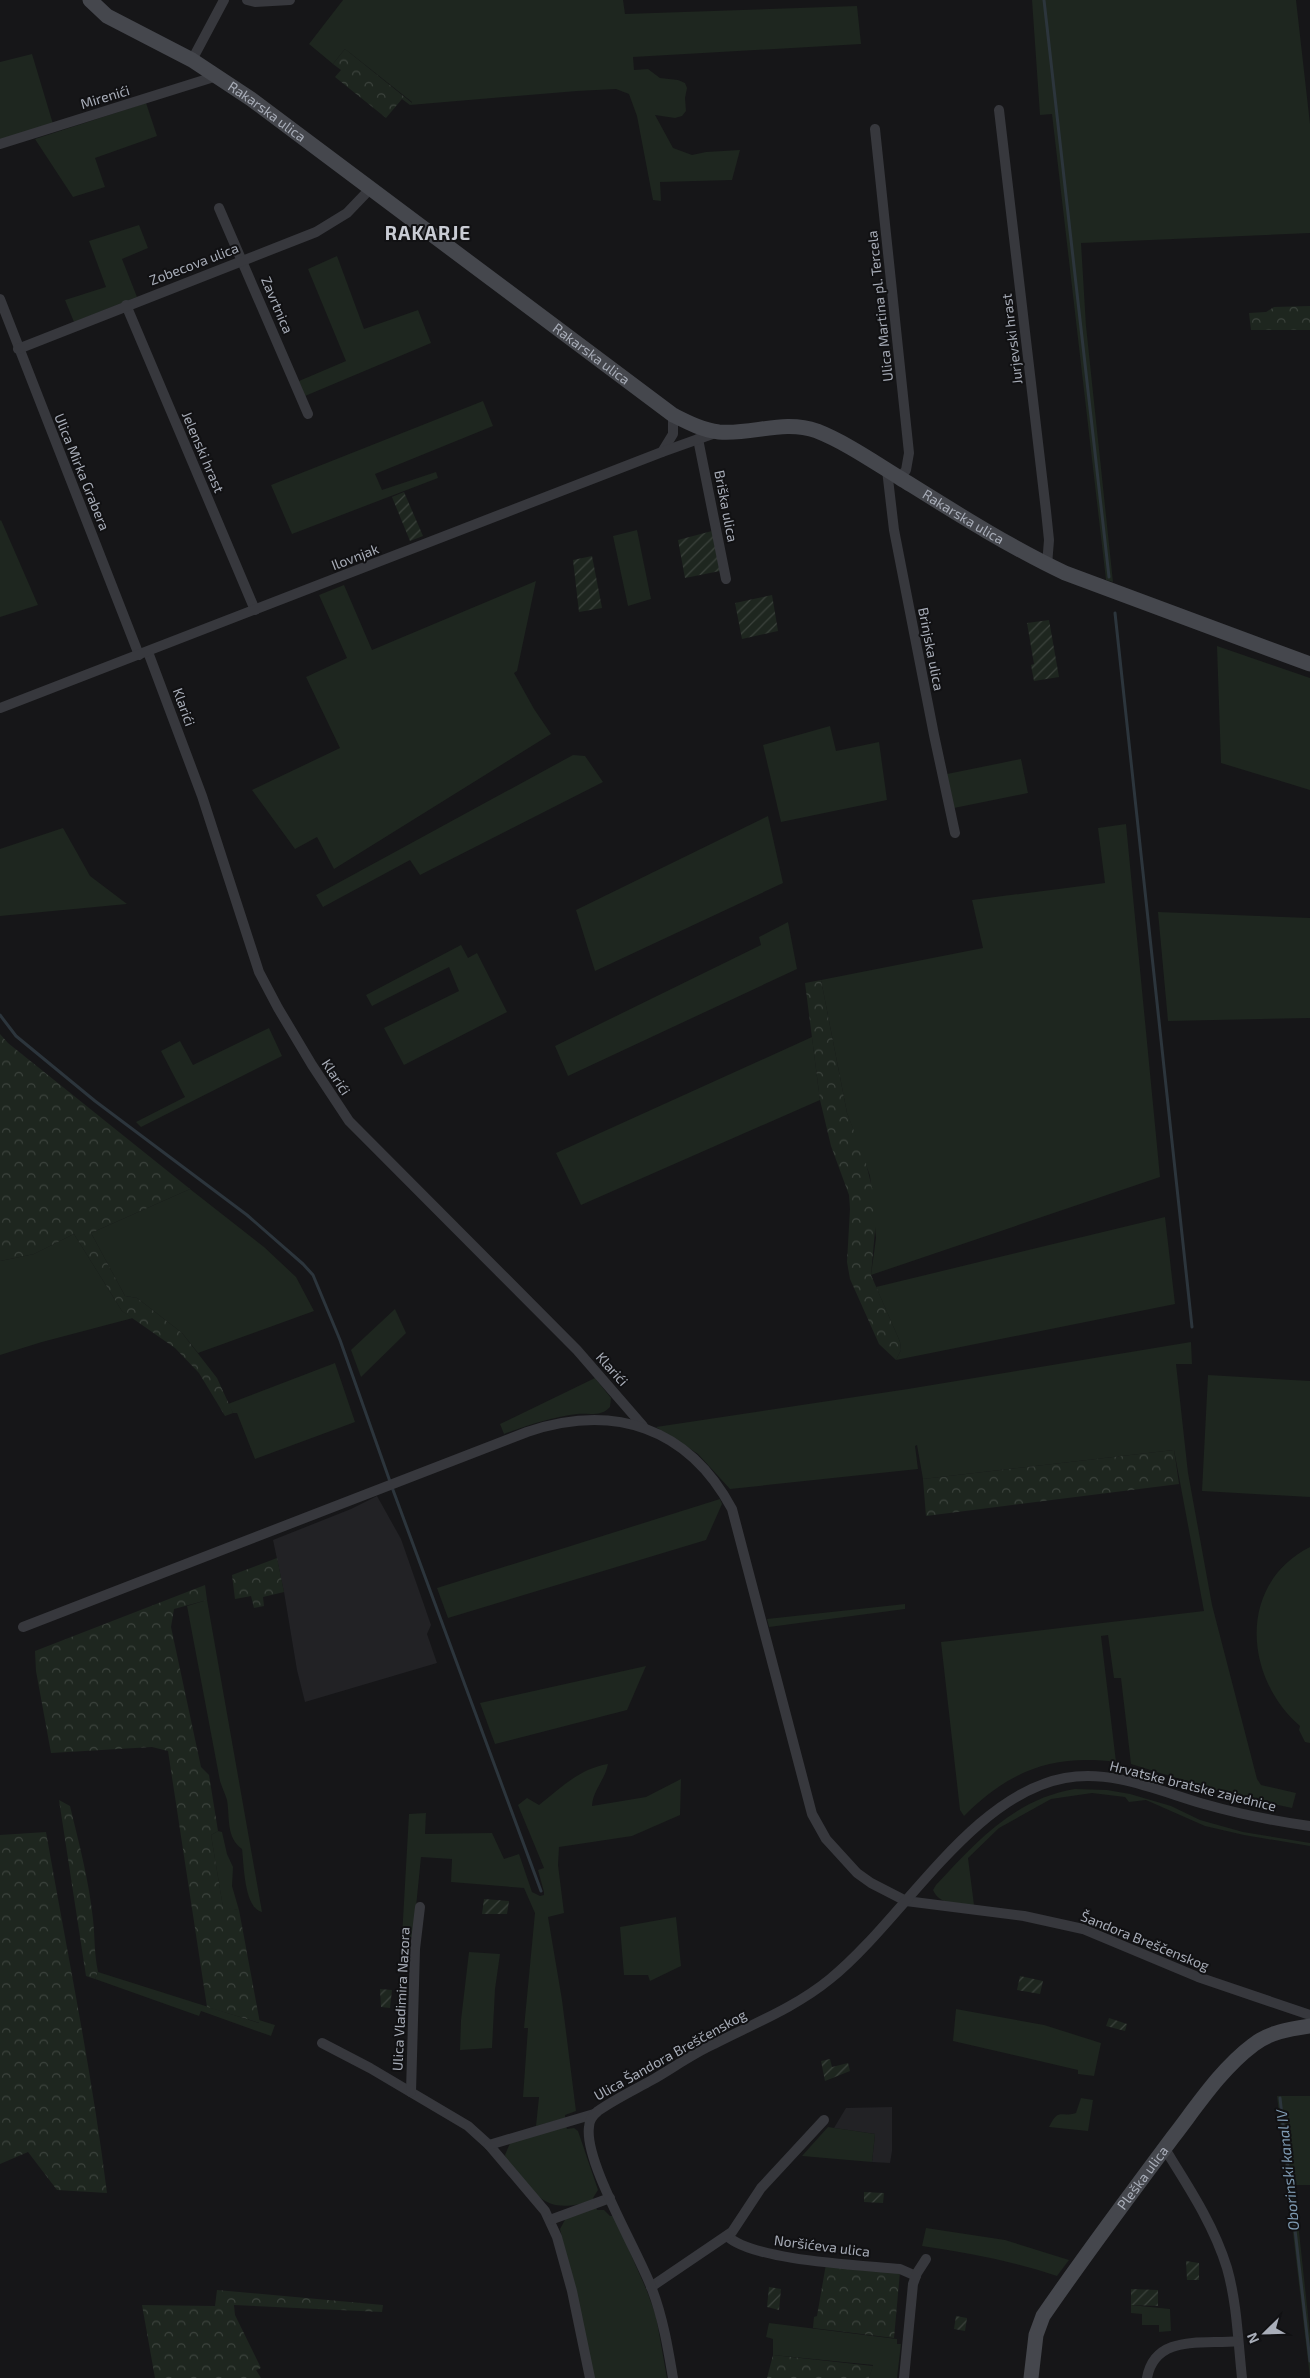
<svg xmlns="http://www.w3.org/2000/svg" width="1310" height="2378" font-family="'Exo 2',sans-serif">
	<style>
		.built { fill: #222225 }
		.green { fill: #1e261f }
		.forest { fill: url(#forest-crowns) }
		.garden { fill: url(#garden-furrows) }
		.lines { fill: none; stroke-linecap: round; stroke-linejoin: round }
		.stream { stroke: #2c353c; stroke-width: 3 }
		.street { stroke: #37383d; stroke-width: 10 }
		.secondary { stroke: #45474d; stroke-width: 15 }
		.labels { text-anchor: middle; stroke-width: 4; stroke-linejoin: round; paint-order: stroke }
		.street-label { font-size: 14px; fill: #a8adb8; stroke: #111113 }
		.water-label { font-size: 15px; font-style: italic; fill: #7f9bb3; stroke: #111113 }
		.district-label { font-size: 19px; font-weight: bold; letter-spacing: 1px; fill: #c9ccd4; stroke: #111113 }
	</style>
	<defs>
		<pattern id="forest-crowns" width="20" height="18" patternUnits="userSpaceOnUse" patternTransform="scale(1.25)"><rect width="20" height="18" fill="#1e261f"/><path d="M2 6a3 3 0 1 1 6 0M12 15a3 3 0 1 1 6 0" fill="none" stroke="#3c433d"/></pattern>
		<pattern id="garden-furrows" width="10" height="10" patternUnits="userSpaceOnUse" patternTransform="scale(1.25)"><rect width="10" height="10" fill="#1e261f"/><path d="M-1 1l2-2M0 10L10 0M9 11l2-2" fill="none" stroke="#3c433d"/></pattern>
	</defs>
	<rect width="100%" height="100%" fill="#161618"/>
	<g class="built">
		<path d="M 377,1496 L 401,1539 L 431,1625 L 427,1634 L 437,1663 L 305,1702 L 297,1670 L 284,1592 L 273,1540 L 351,1509 Z"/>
		<path d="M 892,2107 L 892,2151 L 890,2163 L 872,2162 L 875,2134 L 834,2128 L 846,2108 Z"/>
	</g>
	<g class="green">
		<path d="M 343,0 L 623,0 L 625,14 L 857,6 L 861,44 L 633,57 L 634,70 L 648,69 L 660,78 L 678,80 L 685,83 L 687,88 L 685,98 L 686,111 L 682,116 L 675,118 L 655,115 L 673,148 L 692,155 L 706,152 L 740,150 L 732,180 L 660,182 L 661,201 L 653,200 L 637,116 L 629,94 L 616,89 L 577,91 L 410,105 L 412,102 L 345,49 L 333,64 L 309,44 Z"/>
		<path d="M 1032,0 L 1296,0 L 1310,124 L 1310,233 L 1081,243 L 1086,326 L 1113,582 L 1106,580 L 1052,114 L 1040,115 Z"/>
		<path d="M 32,54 L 53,124 L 0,141 L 0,62 Z"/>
		<path d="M 146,103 L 157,136 L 95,158 L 105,187 L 73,197 L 35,139 Z"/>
		<path d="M 139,225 L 148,248 L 122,259 L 137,297 L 74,322 L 65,300 L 106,287 L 89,241 Z"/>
		<path d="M 337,256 L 364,329 L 418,310 L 431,343 L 305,396 L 299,381 L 346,361 L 308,269 Z"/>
		<path d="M 483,401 L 493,426 L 375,474 L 382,490 L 436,472 L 438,478 L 292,534 L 271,485 Z"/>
		<path d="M 1,520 L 38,605 L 0,617 L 0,521 Z"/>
		<path d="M 637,530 L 651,599 L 628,606 L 613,536 Z"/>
		<path d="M 536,581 L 517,671 L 514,673 L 534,709 L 551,734 L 334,869 L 317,837 L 295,849 L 252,790 L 340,748 L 306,677 L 347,658 L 319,595 L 344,585 L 372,650 Z"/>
		<path d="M 1217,646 L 1310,678 L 1310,790 L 1221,763 Z"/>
		<path d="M 830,726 L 836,751 L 879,742 L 887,800 L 781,822 L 763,745 Z"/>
		<path d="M 573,755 L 585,756 L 603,782 L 420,875 L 410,860 L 323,907 L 316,895 Z"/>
		<path d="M 1021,759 L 1028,793 L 954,808 L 947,774 Z"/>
		<path d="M 768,816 L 783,883 L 595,971 L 576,910 Z"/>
		<path d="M 1126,824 L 1160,1177 L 871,1275 L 876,1238 L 870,1176 L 847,1113 L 821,980 L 983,948 L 972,900 L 1105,883 L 1098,828 Z"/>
		<path d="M 63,828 L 90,876 L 127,904 L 0,916 L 0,849 Z"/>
		<path d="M 1158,912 L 1310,918 L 1310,1018 L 1168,1021 Z"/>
		<path d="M 788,922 L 797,969 L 568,1076 L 555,1046 L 761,945 L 759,937 Z"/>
		<path d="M 461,945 L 468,958 L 477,953 L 507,1012 L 404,1065 L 384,1028 L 459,991 L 449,967 L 372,1006 L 366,995 Z"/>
		<path d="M 269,1028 L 282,1056 L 141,1127 L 136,1122 L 185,1097 L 161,1051 L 180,1041 L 193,1065 Z"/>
		<path d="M 812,1037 L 820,1100 L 581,1205 L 556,1153 Z"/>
		<path d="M 190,1189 L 264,1247 L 296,1277 L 314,1311 L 198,1353 L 182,1333 L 137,1298 L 125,1296 L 91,1233 Z"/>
		<path d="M 1165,1217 L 1175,1304 L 896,1360 L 901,1350 L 900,1342 L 876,1287 Z"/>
		<path d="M 74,1234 L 122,1311 L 133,1318 L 42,1342 L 0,1355 L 0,1261 L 34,1254 Z"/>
		<path d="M 395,1309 L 406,1333 L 361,1377 L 351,1350 Z"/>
		<path d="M 1191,1342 L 1192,1364 L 1176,1364 L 1188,1473 L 1212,1605 L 1257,1779 L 1261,1785 L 1296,1793 L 1292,1808 L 1232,1795 L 1131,1764 L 1121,1678 L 1114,1678 L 1108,1635 L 1101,1636 L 1116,1762 C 1052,1754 1009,1771 964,1816 L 960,1810 L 941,1642 L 1204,1611 L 1174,1450 L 923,1479 L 917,1445 L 915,1446 L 918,1469 L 730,1489 L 698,1454 L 656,1427 L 908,1389 Z"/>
		<path d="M 335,1363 L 355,1422 L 255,1459 L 237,1413 L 233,1413 L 228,1404 Z"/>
		<path d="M 1208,1375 L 1310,1381 L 1310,1497 L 1202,1491 Z"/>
		<path d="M 595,1378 L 611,1398 L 610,1407 C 601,1417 589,1413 577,1414 C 552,1417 528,1425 504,1434 L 500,1424 Z"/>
		<path d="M 720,1499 L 722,1504 L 706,1540 L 448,1618 L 437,1588 Z"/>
		<path d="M 1310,1547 L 1310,1743 L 1305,1742 L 1299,1730 L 1300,1726 C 1244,1678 1237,1584 1310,1547 Z"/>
		<path d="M 207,1600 L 262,1912 C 244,1908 244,1865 242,1849 C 226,1837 230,1819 227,1800 C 225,1794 222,1787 220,1781 L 187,1606 Z"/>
		<path d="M 905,1604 L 905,1609 L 769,1627 L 767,1619 Z"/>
		<path d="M 646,1666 L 627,1710 L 495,1744 L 480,1703 Z"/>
		<path d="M 608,1764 C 605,1780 593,1790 592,1806 L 646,1797 L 681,1779 L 680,1815 L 632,1836 L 559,1847 L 558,1865 L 564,1913 L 548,1917 L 562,2000 L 576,2111 L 565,2115 L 565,2118 L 536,2126 L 539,2097 L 523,2097 L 528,2028 L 524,2028 L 535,1913 L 524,1888 L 451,1882 L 452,1859 L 421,1857 L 413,1937 L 402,1937 L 409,1814 L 426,1813 L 425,1834 L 492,1833 L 504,1859 L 519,1854 L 532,1892 L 540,1896 L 544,1895 L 544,1892 L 538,1870 L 544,1868 L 518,1805 L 527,1798 L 539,1805 C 562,1787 579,1769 608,1764 Z"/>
		<path d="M 1075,1789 L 1107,1790 L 1130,1794 L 1171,1806 L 1200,1820 L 1243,1832 L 1310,1843 L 1310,1846 L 1244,1835 L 1205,1826 L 1146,1800 L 1129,1802 L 1125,1797 L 1092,1793 L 1051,1799 L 999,1828 L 968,1858 L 974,1905 C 958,1903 940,1906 933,1890 L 936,1885 C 976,1842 1014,1799 1075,1789 Z"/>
		<path d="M 218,1831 L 222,1832 L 227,1854 L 233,1867 L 232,1886 L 239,1910 L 223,1908 L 211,1835 Z"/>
		<path d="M 676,1917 L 681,1966 L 650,1981 L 648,1975 L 624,1975 L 620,1927 Z"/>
		<path d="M 469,1952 L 500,1954 L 495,1989 L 492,2048 L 460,2050 L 461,2020 Z"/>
		<path d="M 98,1972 L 259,2023 L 259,2020 L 275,2025 L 271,2036 L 201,2011 L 199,2016 L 95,1979 Z"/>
		<path d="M 956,2009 L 1044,2025 L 1101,2043 L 1094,2076 L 1078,2074 L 1078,2070 L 953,2041 Z"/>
		<path d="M 1277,2096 L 1310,2096 L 1310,2185 L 1294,2185 L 1310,2334 L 1310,2378 Z"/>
		<path d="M 1081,2098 L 1093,2100 L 1088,2131 L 1049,2127 C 1059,2107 1060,2118 1076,2113 Z"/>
		<path d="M 566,2126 L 567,2129 L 574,2128 L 578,2131 L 598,2190 L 593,2198 L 594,2200 C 543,2217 537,2195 506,2160 L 505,2155 L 510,2143 Z"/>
		<path d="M 828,2127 L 875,2134 L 872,2162 L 802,2156 Z"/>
		<path d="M 596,2207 L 597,2210 L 604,2210 L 610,2216 L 614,2216 L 647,2291 L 656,2316 L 667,2378 L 594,2378 L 560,2229 L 566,2218 Z"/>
		<path d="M 926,2228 L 1005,2240 L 1069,2260 L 1057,2276 C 1013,2261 968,2253 922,2246 Z"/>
		<path d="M 1131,2305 L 1170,2309 L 1171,2331 L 1159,2332 L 1159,2325 L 1142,2325 L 1142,2314 L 1131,2313 Z"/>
		<path d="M 769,2323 L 897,2339 L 897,2344 L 901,2344 L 897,2378 L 869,2378 L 873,2365 L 773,2355 L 773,2339 L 766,2337 Z"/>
	</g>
	<g class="forest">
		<path d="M 345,49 L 412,103 L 410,105 L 402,99 L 386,118 L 335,77 L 341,70 L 333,64 Z"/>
		<path d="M 1310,306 L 1310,330 L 1251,330 L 1249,313 L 1266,312 L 1274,307 Z"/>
		<path d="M 821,980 L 847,1113 L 865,1159 L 877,1208 L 871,1275 L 900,1342 L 901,1350 L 896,1360 L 879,1344 L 850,1279 L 847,1262 L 850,1209 L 849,1195 L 831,1146 L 820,1100 L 805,983 Z"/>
		<path d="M 0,1034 L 8,1043 L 190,1189 L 91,1233 L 125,1296 L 137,1298 L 182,1333 L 217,1378 L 233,1413 L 225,1416 L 199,1373 L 175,1348 L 122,1311 L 74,1234 L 34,1254 L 0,1261 Z"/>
		<path d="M 1174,1450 L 1179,1484 L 926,1516 L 923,1479 Z"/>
		<path d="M 277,1558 L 284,1592 L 263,1597 L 264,1606 L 254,1608 L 251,1596 L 235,1599 L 232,1575 Z"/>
		<path d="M 205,1585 L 207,1600 L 174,1609 L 171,1627 L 201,1767 L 209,1775 L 218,1831 L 211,1835 L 223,1907 L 239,1910 L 260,2023 L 207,2007 L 168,1751 L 152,1747 L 51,1753 L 36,1671 L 35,1651 Z"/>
		<path d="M 59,1800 L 70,1806 C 79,1843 89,1881 93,1919 C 95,1938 94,1953 98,1972 L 95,1979 L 86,1976 Z"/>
		<path d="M 46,1832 C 67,1952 92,2072 107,2193 L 57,2190 L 28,2152 L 0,2164 L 0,1835 Z"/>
		<path d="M 826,2264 L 900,2272 L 894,2338 L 813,2328 L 814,2317 L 817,2316 Z"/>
		<path d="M 217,2290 L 383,2305 L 382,2312 L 234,2305 L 235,2315 L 261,2368 L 256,2370 L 261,2378 L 155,2378 L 142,2305 L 215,2306 Z"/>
		<path d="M 773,2355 L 873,2366 L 869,2378 L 767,2378 Z"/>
	</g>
	<g class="garden">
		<path d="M 404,492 L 423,536 L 410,541 L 392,497 Z"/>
		<path d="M 712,531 L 720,571 L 685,578 L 678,540 Z"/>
		<path d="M 592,556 L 602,608 L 579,612 L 573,560 Z"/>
		<path d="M 772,595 L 778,631 L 742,639 L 735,603 Z"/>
		<path d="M 1049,620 L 1059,677 L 1034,681 L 1031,665 L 1034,664 L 1027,623 Z"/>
		<path d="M 484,1899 L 509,1901 L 507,1914 L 482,1914 Z"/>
		<path d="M 1020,1976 L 1043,1981 L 1040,1994 L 1017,1990 Z"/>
		<path d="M 380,1989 L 392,1990 L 390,2008 L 381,2007 Z"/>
		<path d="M 1109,2018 L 1127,2024 L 1125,2031 L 1106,2026 Z"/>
		<path d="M 830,2059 L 832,2067 L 848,2063 L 850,2071 L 825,2081 L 821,2061 Z"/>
		<path d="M 864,2192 L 884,2193 L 883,2203 L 864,2202 Z"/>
		<path d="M 1186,2261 L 1199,2263 L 1199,2280 L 1187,2280 Z"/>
		<path d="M 769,2287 L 781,2289 L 779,2310 L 767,2307 Z"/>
		<path d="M 1131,2289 L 1158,2290 L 1158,2306 L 1131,2305 Z"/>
		<path d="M 956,2316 L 967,2318 L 965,2331 L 954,2329 Z"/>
	</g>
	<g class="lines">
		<g class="stream">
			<path d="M 1044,0 L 1109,577"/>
			<path d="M 1115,613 L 1192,1327"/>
			<path d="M 0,1015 L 16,1036 L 95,1101 L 247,1215 L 303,1264 L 313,1275 L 340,1340 L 393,1490 L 541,1891"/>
			<path d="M 1280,2098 L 1310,2361"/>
		</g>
		<g class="street">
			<path d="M 247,0 L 255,2 L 290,0"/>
			<path d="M 192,60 L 224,0"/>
			<path d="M 999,110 L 1046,511 L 1049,540 L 1047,565"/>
			<path d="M 875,129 L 909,453 L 906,470 L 900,478"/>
			<path d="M 0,144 L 217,76"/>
			<path d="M 219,208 L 308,414"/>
			<path d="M 0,299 L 139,655"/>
			<path d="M 126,305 L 255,610"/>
			<path d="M 18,349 L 316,232 L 347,213 L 370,189"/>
			<path d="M 698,439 L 726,579"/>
			<path d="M 662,452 L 673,434 L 673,415"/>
			<path d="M 887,470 L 894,530 L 934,735 L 955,833"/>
			<path d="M 148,652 L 202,796 L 259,972 L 278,1008 L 312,1065 L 349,1121 L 577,1350 L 643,1426"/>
			<path d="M 0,708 L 662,452 L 718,432"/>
			<path d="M 23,1627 L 527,1432 C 614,1403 688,1427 732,1509 L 812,1814 L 826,1839 L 857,1873 L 871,1883 L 906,1901 L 1024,1916 L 1083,1929 L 1198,1977 L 1310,2015"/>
			<path d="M 322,2043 L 370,2068 L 468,2126 L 489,2145 L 545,2211 L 557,2237 L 572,2291 L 590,2378"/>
			<path d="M 411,2092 L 415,1949 L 420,1907"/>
			<path d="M 489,2145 L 594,2114"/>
			<path d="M 1165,2149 C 1188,2186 1214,2225 1227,2268 C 1237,2303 1238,2341 1242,2378"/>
			<path d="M 550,2220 L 610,2198"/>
			<path d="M 727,2236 C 754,2261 860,2265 900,2269 L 916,2276"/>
			<path d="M 651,2287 L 732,2232 L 761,2188 L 824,2120"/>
			<path d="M 673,2378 C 668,2348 663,2318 652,2289 C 638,2251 584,2162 589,2127 C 589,2121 593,2115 598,2111 C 615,2099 634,2090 652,2080 C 673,2068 692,2054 714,2044 C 753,2024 796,2007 830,1979 C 903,1920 971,1795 1065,1778 C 1112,1769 1159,1791 1204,1804 C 1239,1814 1274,1821 1310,1826"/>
			<path d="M 904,2378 L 913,2284 L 917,2273 L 926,2259"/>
			<path d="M 1147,2378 C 1155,2333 1205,2345 1238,2341"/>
		</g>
		<g class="secondary">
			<path id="s1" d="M 90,0 L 107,16 L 192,60 L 251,99 L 673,415 C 687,422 702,430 719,432 C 753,435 783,419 817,431 C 845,442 874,462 900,478 C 953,511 1008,546 1065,573 L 1310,664"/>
			<path id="s2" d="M 1031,2378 L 1036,2335 L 1043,2316 C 1085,2255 1129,2196 1173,2137 C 1197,2106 1221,2069 1253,2045 C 1269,2032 1290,2029 1310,2026"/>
		</g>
	</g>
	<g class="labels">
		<g class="street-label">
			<text transform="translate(105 97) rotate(-17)" y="5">Mirenići</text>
			<text dy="5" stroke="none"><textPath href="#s1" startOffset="210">Rakarska ulica</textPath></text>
			<text transform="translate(194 264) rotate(-21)" y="5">Zobecova ulica</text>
			<text transform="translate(277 305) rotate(67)" y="5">Zavrtnica</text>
			<text transform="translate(880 306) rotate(-96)" y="5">Ulica Martina pl. Tercela</text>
			<text transform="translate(1012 339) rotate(-97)" y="5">Jurjevski hrast</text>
			<text dy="5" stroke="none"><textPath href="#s1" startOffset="615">Rakarska ulica</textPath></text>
			<text transform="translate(203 452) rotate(67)" y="5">Jelenski hrast</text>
			<text transform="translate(82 472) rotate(68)" y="5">Ulica Mirka Grabera</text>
			<text transform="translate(726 506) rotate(79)" y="5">Briška ulica</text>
			<text dy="5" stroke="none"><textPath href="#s1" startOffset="1035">Rakarska ulica</textPath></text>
			<text transform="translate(355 557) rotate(-21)" y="5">Ilovnjak</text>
			<text transform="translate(931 649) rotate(79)" y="5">Brinjska ulica</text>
			<text transform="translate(184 707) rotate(70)" y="5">Klarići</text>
			<text transform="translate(336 1077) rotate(57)" y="5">Klarići</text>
			<text transform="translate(612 1369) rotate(48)" y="5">Klarići</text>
			<text transform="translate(1193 1786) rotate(14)" y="5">Hrvatske bratske zajednice</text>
			<text transform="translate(1145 1941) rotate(22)" y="5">Šandora Breščenskog</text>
			<text transform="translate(401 1999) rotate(-87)" y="5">Ulica Vladimira Nazora</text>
			<text transform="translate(670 2055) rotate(-29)" y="5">Ulica Šandora Breščenskog</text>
			<text dy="5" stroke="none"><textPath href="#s2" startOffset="234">Pleška ulica</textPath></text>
			<text transform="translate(822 2246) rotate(7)" y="5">Noršićeva ulica</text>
		</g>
		<g class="water-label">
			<text transform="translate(1288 2170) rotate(-96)" y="5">Oborinski kanal IV</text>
		</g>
		<g class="district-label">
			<text x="428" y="240">RAKARJE</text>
		</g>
	</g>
	<g transform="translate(1265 2333) rotate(247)" stroke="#111113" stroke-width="4" paint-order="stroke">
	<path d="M0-4L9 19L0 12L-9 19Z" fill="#a8adb8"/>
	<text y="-8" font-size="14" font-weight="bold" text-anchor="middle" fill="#a8adb8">N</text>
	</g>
</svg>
